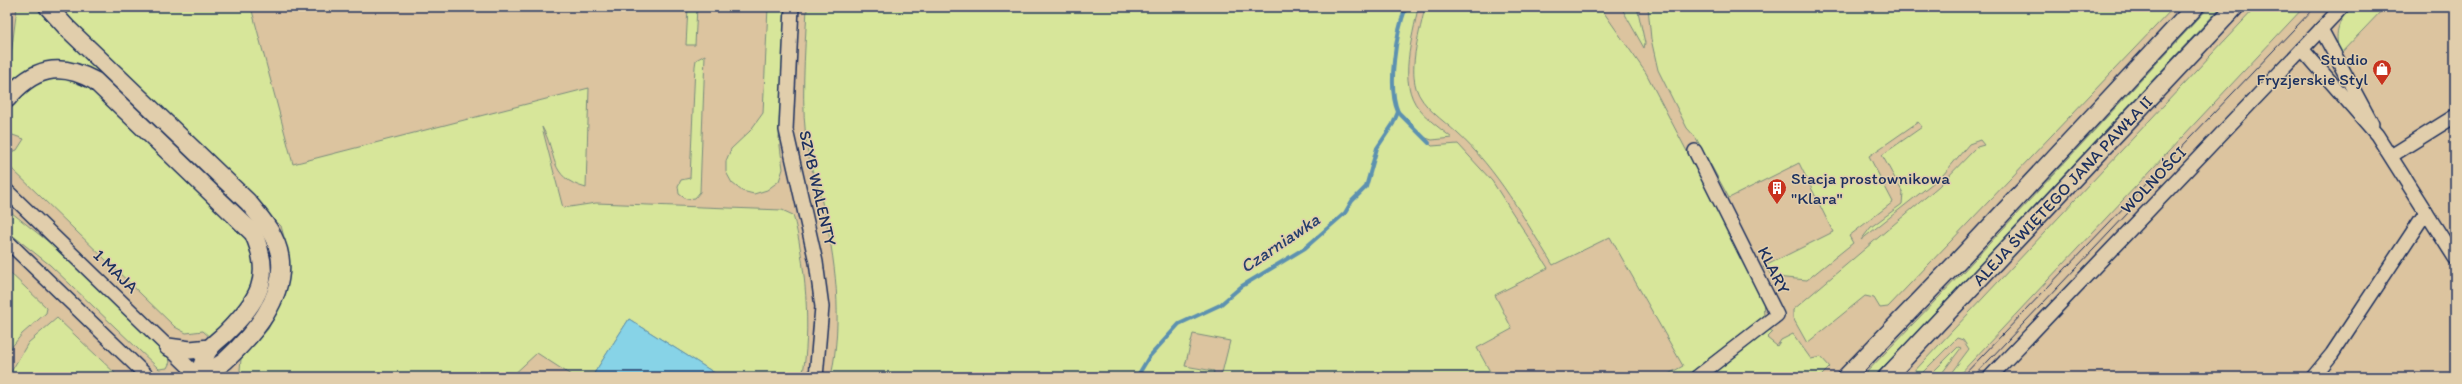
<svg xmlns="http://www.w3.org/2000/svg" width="2462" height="384" font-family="Itim,sans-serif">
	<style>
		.green { fill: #d7e69a; stroke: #798a7c }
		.water { fill: #87d3e7; stroke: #5c91b0 }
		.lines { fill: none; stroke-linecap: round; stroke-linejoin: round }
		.stream { stroke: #5c91b0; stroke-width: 4 }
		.minor-casing { stroke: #1b2f5e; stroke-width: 16 }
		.major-casing { stroke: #1b2f5e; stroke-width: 20 }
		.minor { stroke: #e1ceac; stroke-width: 13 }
		.major { stroke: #e1ceac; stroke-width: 17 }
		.tram { stroke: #1b2f5e; stroke-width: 1 }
		.labels { text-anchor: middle; stroke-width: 3; stroke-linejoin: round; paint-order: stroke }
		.poi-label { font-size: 17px; fill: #1b2f5e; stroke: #e1ceac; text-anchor: end }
		.street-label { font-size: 17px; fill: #1b2f5e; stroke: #e1ceac }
		.water-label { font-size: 18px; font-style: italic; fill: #263f6c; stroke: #e1ceac }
	</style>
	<rect width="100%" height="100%" fill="#dcc49f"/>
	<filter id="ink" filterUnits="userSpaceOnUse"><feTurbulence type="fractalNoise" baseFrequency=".025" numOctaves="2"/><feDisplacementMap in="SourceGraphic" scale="8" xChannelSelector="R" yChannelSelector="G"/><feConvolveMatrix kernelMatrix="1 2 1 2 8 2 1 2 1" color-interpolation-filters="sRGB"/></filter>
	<g filter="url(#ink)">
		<g class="green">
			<path d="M 17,7 L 41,7 L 257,221 C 261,231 270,244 272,255 C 278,297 251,323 225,351 L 222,347 L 268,254 L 91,71 L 7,87 Z"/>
			<path d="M 56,7 L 251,7 L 293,164 L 589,88 L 586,188 C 547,177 558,154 542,127 L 563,208 L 596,203 L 782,210 L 793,215 C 805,257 812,334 802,377 L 721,377 L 629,319 L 593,375 L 595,377 L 574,377 L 537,353 L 511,377 L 243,377 L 240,370 L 241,359 L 268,329 L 285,295 L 290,273 L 289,255 L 281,226 Z"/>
			<path d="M 688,7 L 697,7 L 695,45 L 686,45 Z"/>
			<path d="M 768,7 L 786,7 L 779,138 L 783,169 L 779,181 L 767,190 L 754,194 L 742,191 L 732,183 L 726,172 L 726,161 L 731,149 L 750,131 L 763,113 Z"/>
			<path d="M 807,7 L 1418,7 C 1413,38 1397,82 1419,109 C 1428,120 1441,129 1452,138 L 1432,140 L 1420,136 L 1432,146 L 1458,144 L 1492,181 L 1548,268 L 1495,295 L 1512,329 L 1477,348 L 1493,377 L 1221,377 L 1230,341 L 1193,334 L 1185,366 L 1214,371 L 1213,377 L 831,377 C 843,318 836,261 822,202 C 818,186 811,170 808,153 C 800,105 805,55 807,7 Z"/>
			<path d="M 1425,7 L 1600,7 L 1646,73 L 1763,297 L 1764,317 L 1685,377 L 1663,377 L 1683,366 L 1610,237 L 1553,265 C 1524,219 1498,170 1457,133 C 1443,120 1422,107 1416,88 C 1409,63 1420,32 1425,7 Z"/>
			<path d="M 1621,7 L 1637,7 L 1645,43 L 1644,48 Z"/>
			<path d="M 1648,7 L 2174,7 L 1888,307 L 1880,308 L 1874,298 L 1865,296 L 1807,343 L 1793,318 L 1793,310 L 1939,186 L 1977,147 L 1984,145 L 1980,140 L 1969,144 L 1943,175 L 1861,240 L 1871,227 L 1902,204 L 1903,193 L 1882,155 L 1922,127 L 1918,122 L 1869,156 L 1893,202 L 1849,236 L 1853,243 L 1807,280 L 1775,277 L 1763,267 L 1833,232 L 1799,163 L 1729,198 L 1696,138 L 1687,128 L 1658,70 L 1651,39 Z"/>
			<path d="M 2209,7 L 2221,7 L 1895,355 L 1873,377 L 1862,377 L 1961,274 Z"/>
			<path d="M 2256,7 L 2304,7 L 1957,377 L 1948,377 L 1969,349 L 1963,340 L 1957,338 L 1918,377 L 1909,377 Z"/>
			<path d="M 2351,7 L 2385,7 L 2340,54 C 2334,35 2337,22 2351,7 Z"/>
			<path d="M 705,55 L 700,192 L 695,198 L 686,199 L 679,194 L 678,186 L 681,180 L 690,178 L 695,66 L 696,60 Z"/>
			<path d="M 57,77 L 84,82 L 243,231 L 257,263 L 251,295 L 212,339 L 203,331 L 186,333 L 175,327 L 7,164 L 7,154 L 17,150 L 24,139 L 7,133 L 7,113 L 10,107 L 29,86 Z"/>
			<path d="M 7,209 L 50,243 L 167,355 L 170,362 L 167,368 L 159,369 L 50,265 L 7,231 Z"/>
			<path d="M 7,270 L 47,308 L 46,313 L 22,334 L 7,353 Z"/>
			<path d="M 57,318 L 119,377 L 8,377 L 28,343 Z"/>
			<path d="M 1769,329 L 1773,332 L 1767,338 L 1777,346 L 1781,340 L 1793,334 L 1811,359 L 1821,357 L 1830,367 L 1820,377 L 1707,377 Z"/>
			<path d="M 1958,347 L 1961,348 L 1939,377 L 1928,377 Z"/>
		</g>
		<path class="water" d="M 629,319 L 721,377 L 593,375 Z"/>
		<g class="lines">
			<g class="stream">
				<path d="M 1398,112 L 1429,143"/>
				<path d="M 1137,377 L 1149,357 L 1179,324 L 1220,305 L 1242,286 L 1305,248 L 1345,213 L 1352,201 L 1366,187 L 1377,148 L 1393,124 L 1398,112 C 1387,87 1396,33 1406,7"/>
			</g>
			<defs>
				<g id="minor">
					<path d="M 792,7 L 786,130 L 816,262 L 822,307 L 816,377"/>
					<path d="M 2321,29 L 2372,124"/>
					<path d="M 2302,49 L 2377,135 L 2455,258"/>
					<path d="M 1695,151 L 1777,315 L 1697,377"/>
					<path d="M 2391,156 L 2455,116"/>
					<path d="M 7,191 L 199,377"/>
					<path d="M 7,241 L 148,377"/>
					<path d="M 1990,377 L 2342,7"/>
					<path d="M 2313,377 L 2332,354 L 2426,212"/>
				</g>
				<g id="major">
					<path d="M 48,7 L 67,28 L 248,202 C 261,218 277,236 280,257 C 286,298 253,335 225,361 C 218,367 207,371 198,376"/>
					<path d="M 7,99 C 33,68 59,61 95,81 L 253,233 C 274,278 258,301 226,333 C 221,338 215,342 210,348 C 204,355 202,368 198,376"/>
					<path d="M 168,347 L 190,350 L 210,348"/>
					<path d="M 1846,377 L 1958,261 L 2195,7"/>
					<path id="s1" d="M 1887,377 L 2235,7"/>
				</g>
			</defs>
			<use href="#minor" class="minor-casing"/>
			<use href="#major" class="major-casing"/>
			<use href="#minor" class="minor"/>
			<use href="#major" class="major"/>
			<g class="tram">
				<path d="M 1962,377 L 2315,7"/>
				<path d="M 1973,377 L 2128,213"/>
			</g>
		</g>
	</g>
	<defs>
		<symbol id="shop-pin" viewBox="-11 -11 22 30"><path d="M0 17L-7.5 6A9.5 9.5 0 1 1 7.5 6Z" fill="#c8321e" stroke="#e1ceac"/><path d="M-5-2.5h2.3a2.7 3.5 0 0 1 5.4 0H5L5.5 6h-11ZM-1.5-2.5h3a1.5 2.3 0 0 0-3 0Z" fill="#fff"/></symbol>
		<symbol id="building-pin" viewBox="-11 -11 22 30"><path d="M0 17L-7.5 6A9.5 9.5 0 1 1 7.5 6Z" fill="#c8321e" stroke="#e1ceac"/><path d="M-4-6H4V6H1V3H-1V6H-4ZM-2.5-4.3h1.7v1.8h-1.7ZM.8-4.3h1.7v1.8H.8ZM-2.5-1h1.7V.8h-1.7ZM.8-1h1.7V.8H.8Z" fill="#fff"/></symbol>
	</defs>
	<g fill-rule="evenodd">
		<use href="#shop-pin" x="2371" y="58" width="22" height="30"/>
		<use href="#building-pin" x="1766" y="177" width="22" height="30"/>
	</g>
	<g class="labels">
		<g class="poi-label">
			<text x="2368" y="65">Studio<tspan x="2368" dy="20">Fryzjerskie Styl</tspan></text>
			<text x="1791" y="184" text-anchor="start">Stacja prostownikowa<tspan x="1791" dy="20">"Klara"</tspan></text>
		</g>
		<g class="street-label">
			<text transform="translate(2153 180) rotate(-46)" y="6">WOLNOŚCI</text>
			<text transform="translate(818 188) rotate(77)" y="6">SZYB WALENTY</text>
			<text dy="6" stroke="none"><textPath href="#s1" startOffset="256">ALEJA ŚWIĘTEGO JANA PAWŁA II</textPath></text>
			<text transform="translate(1774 270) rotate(63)" y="6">KLARY</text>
			<text transform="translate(116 271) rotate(44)" y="6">1 MAJA</text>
		</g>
		<g class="water-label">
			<text transform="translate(1280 243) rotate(-34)" y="6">Czarniawka</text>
		</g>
	</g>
	<rect width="2462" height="384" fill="none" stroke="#e1ceac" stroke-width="24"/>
	<rect x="12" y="12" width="2438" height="360" fill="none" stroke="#1b2f5e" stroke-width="1.5" filter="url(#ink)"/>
</svg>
